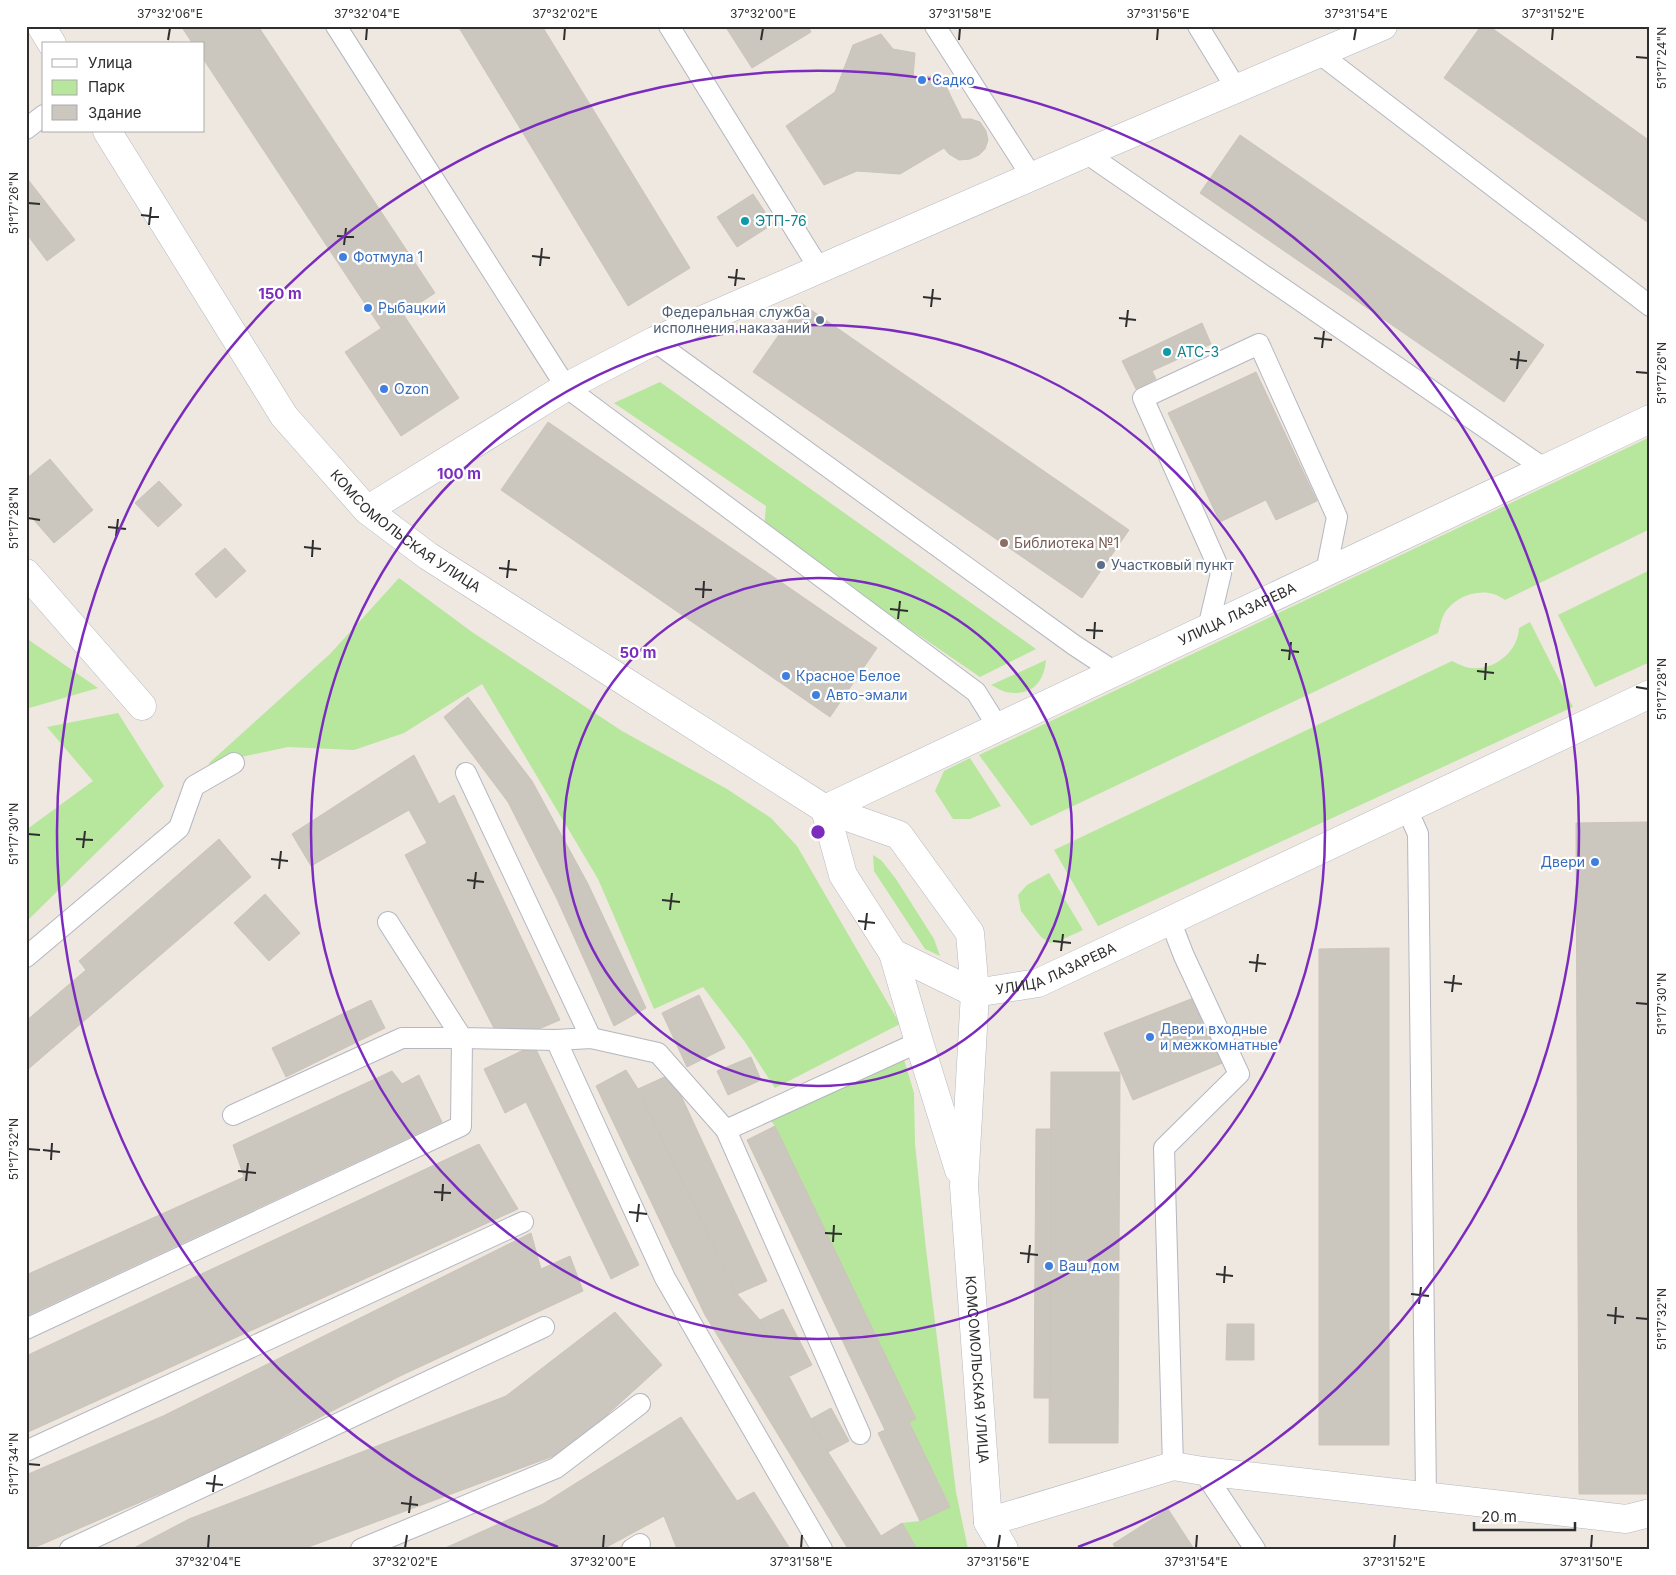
<svg xmlns="http://www.w3.org/2000/svg" width="1676" height="1575" font-family="Inter,sans-serif">
	<style>
		.green { fill: #b7e69d }
		.building { fill: #cbc6be; stroke: #cbc4b9 }
		.lines { fill: none; stroke-linecap: round; stroke-linejoin: round }
		.service-casing { stroke: #b4b7c1; stroke-width: 22 }
		.minor-casing { stroke: #b4b7c1; stroke-width: 29 }
		.secondary-casing { stroke: #b4b7c1; stroke-width: 29 }
		.service { stroke: #fff; stroke-width: 20 }
		.minor { stroke: #fff; stroke-width: 28 }
		.secondary { stroke: #fff; stroke-width: 28 }
		.ticks { fill: none; stroke: #2e2e2e; stroke-width: 2 }
		.ring { fill: none; stroke: #7b2cbf; stroke-width: 2.5 }
		.shop-dot { fill: #3f7fe0; stroke: #fff; stroke-width: 2 }
		.culture-dot { fill: #0f9aa8; stroke: #fff; stroke-width: 2 }
		.service-dot { fill: #5c6f8a; stroke: #fff; stroke-width: 2 }
		.education-dot { fill: #8d6e63; stroke: #fff; stroke-width: 2 }
		.labels { text-anchor: middle; stroke-width: 4.5; stroke-linejoin: round; paint-order: stroke }
		.shop-label { font-size: 14px; fill: #366cbe; stroke: #fff; text-anchor: start }
		.culture-label { font-size: 14px; fill: #0d838f; stroke: #fff; text-anchor: start }
		.service-label { font-size: 14px; fill: #4e5e75; stroke: #fff; text-anchor: end }
		.street-label { font-size: 14px; fill: #2e2e2e; stroke: #fff }
		.education-label { font-size: 14px; fill: #785e54; stroke: #fff; text-anchor: start }
		.centre { fill: #7b2cbf; stroke: #fff; stroke-width: 2.5 }
		.ring-label { font-size: 15px; text-anchor: middle; font-weight: bold; fill: #7b2cbf; stroke: #fff; stroke-width: 4.5; stroke-linejoin: round; paint-order: stroke }
		.neatline { fill: none; stroke: #2e2e2e; stroke-width: 2 }
		.ticks-label { font-size: 12px; text-anchor: middle; fill: #2e2e2e }
	</style>
	<rect width="100%" height="100%" fill="#efe8e0"/>
	<g class="green">
		<path d="M 660,382 L 1036,649 L 980,677 L 764,529 L 766,506 L 614,403 Z"/>
		<path d="M 1650,437 L 1650,529 L 1505,600 C 1486,585 1456,594 1444,614 C 1441,620 1440,626 1438,633 L 1031,826 L 979,755 Z"/>
		<path d="M 1650,570 L 1650,662 L 1595,687 L 1558,615 Z"/>
		<path d="M 399,578 L 472,632 L 622,731 L 727,789 L 771,818 L 797,846 L 900,1024 L 775,1088 L 745,1042 L 703,987 L 654,1009 L 598,879 L 482,684 L 404,733 L 354,750 L 288,747 L 208,764 L 330,654 Z"/>
		<path d="M 1530,622 L 1573,707 L 1098,926 L 1054,850 L 1452,661 C 1458,664 1464,667 1470,668 C 1494,671 1518,652 1519,628 Z"/>
		<path d="M 26,638 L 98,688 L 26,709 Z"/>
		<path d="M 1046,660 C 1044,683 1031,697 1006,692 C 1001,691 996,687 991,685 Z"/>
		<path d="M 118,713 L 164,786 L 26,922 L 26,830 L 93,781 L 47,727 Z"/>
		<path d="M 970,758 L 1001,806 L 970,819 L 953,819 L 935,791 L 944,771 Z"/>
		<path d="M 873,855 L 881,860 L 896,879 L 934,939 L 940,956 L 925,949 L 874,871 Z"/>
		<path d="M 1049,873 L 1083,930 L 1061,940 L 1050,943 L 1041,937 L 1021,911 L 1018,895 L 1027,885 Z"/>
		<path d="M 903,1056 L 914,1093 L 915,1144 L 926,1249 L 956,1492 L 968,1549 L 917,1549 L 902,1523 L 920,1521 L 950,1506 L 909,1422 L 916,1419 L 775,1126 L 769,1118 Z"/>
	</g>
	<g class="building">
		<path d="M 181,26 L 258,26 L 435,293 L 381,328 L 204,60 L 204,44 L 193,44 Z"/>
		<path d="M 458,26 L 542,26 L 690,268 L 628,306 Z"/>
		<path d="M 725,26 L 808,26 L 811,32 L 752,68 Z"/>
		<path d="M 1481,26 L 1489,26 L 1650,141 L 1650,224 L 1444,78 Z"/>
		<path d="M 881,34 L 893,49 L 915,53 L 913,77 L 941,76 L 962,119 L 971,119 L 980,122 L 986,131 L 988,140 L 985,149 L 979,155 L 970,159 L 959,160 L 949,154 L 944,148 L 900,174 L 857,171 L 824,185 L 786,126 L 835,92 L 853,45 Z"/>
		<path d="M 1240,135 L 1544,345 L 1504,402 L 1200,193 Z"/>
		<path d="M 26,177 L 75,240 L 47,261 L 26,233 Z"/>
		<path d="M 753,194 L 773,224 L 737,247 L 717,217 Z"/>
		<path d="M 801,303 L 1129,530 L 1082,598 L 753,372 Z"/>
		<path d="M 403,314 L 459,398 L 401,436 L 345,352 Z"/>
		<path d="M 1202,323 L 1211,344 L 1152,371 L 1156,379 L 1136,389 L 1122,361 Z"/>
		<path d="M 1256,372 L 1317,501 L 1276,520 L 1266,500 L 1220,522 L 1168,413 Z"/>
		<path d="M 548,422 L 877,648 L 830,717 L 501,490 Z"/>
		<path d="M 50,459 L 93,510 L 54,543 L 26,511 L 26,479 Z"/>
		<path d="M 159,481 L 182,505 L 158,527 L 135,503 Z"/>
		<path d="M 225,548 L 246,571 L 216,598 L 195,574 Z"/>
		<path d="M 468,697 L 532,781 L 588,884 L 646,1008 L 614,1026 L 557,899 L 508,802 L 444,717 Z"/>
		<path d="M 414,755 L 439,804 L 454,795 L 560,1020 L 522,1036 L 518,1028 L 498,1036 L 405,855 L 427,843 L 409,810 L 311,866 L 292,834 Z"/>
		<path d="M 1647,822 L 1649,1494 L 1579,1494 L 1576,823 Z"/>
		<path d="M 219,839 L 251,877 L 26,1071 L 26,1021 L 86,970 L 79,961 Z"/>
		<path d="M 265,894 L 300,933 L 269,961 L 234,923 Z"/>
		<path d="M 1389,948 L 1389,1445 L 1319,1445 L 1319,949 Z"/>
		<path d="M 699,995 L 725,1048 L 687,1067 L 662,1013 Z"/>
		<path d="M 1196,997 L 1225,1062 L 1133,1100 L 1104,1033 Z"/>
		<path d="M 371,1000 L 385,1028 L 286,1077 L 272,1048 Z"/>
		<path d="M 534,1045 L 639,1265 L 611,1279 L 526,1102 L 505,1113 L 484,1069 Z"/>
		<path d="M 751,1057 L 761,1080 L 728,1095 L 717,1071 Z"/>
		<path d="M 626,1070 L 638,1089 L 737,1294 L 760,1320 L 828,1452 L 881,1536 L 902,1523 L 917,1549 L 848,1549 L 705,1315 L 596,1086 Z"/>
		<path d="M 392,1071 L 402,1084 L 419,1075 L 442,1122 L 26,1316 L 26,1275 L 244,1177 L 233,1145 Z"/>
		<path d="M 1051,1072 L 1120,1072 L 1118,1443 L 1049,1443 Z"/>
		<path d="M 671,1074 L 767,1281 L 737,1294 L 638,1089 Z"/>
		<path d="M 775,1126 L 916,1419 L 909,1422 L 950,1507 L 920,1521 L 878,1433 L 885,1430 L 747,1140 Z"/>
		<path d="M 1036,1129 L 1051,1129 L 1050,1398 L 1034,1398 Z"/>
		<path d="M 479,1144 L 518,1209 L 26,1433 L 26,1356 Z"/>
		<path d="M 531,1233 L 541,1269 L 570,1256 L 583,1291 L 400,1376 L 227,1465 L 31,1549 L 26,1549 L 26,1475 L 163,1416 Z"/>
		<path d="M 783,1309 L 812,1365 L 790,1376 L 760,1320 Z"/>
		<path d="M 615,1312 L 662,1365 L 567,1451 L 303,1549 L 132,1549 L 189,1519 L 506,1396 Z"/>
		<path d="M 1227,1324 L 1254,1324 L 1254,1360 L 1226,1360 Z"/>
		<path d="M 831,1408 L 849,1441 L 828,1452 L 811,1419 Z"/>
		<path d="M 681,1417 L 737,1501 L 754,1492 L 789,1547 L 786,1549 L 677,1549 L 664,1516 L 603,1549 L 443,1549 L 543,1504 Z"/>
		<path d="M 1168,1509 L 1194,1549 L 1116,1549 L 1113,1544 Z"/>
	</g>
	<g class="lines">
		<defs>
			<g id="service">
				<path d="M 336,26 L 566,387 L 976,692 L 998,727"/>
				<path d="M 669,26 L 820,270"/>
				<path d="M 935,26 L 1032,177"/>
				<path d="M 1198,26 L 1237,90"/>
				<path d="M 1320,54 L 1650,306"/>
				<path d="M 26,129 L 44,115"/>
				<path d="M 1086,153 L 1545,469"/>
				<path d="M 654,341 L 1074,645 L 1115,672"/>
				<path d="M 1208,628 L 1221,573 L 1143,398 L 1259,344 L 1337,517 L 1326,572"/>
				<path d="M 466,773 L 591,1038"/>
				<path d="M 1407,809 L 1418,834 L 1426,1496"/>
				<path d="M 1170,920 L 1184,956 L 1239,1074 L 1164,1148 L 1173,1466"/>
				<path d="M 388,922 L 462,1038 L 556,1040"/>
				<path d="M 26,957 L 179,828 L 194,786 L 234,763"/>
				<path d="M 726,1130 L 860,1434"/>
				<path d="M 26,1329 L 461,1126 L 462,1038 L 402,1038 L 233,1115"/>
				<path d="M 26,1451 L 523,1222"/>
				<path d="M 1203,1471 L 1255,1549"/>
				<path d="M 70,1549 L 544,1327"/>
				<path d="M 361,1549 L 556,1468 L 640,1404"/>
				<path d="M 632,1549 L 640,1544"/>
				<path d="M 822,1549 L 665,1278 L 556,1040 L 591,1038 L 658,1053 L 726,1130 L 919,1042"/>
			</g>
			<g id="minor">
				<path d="M 367,510 L 566,387 L 654,341 L 1086,153 L 1383,26"/>
				<path d="M 26,573 L 142,706"/>
				<path d="M 988,1522 L 1173,1466 L 1203,1471 L 1626,1519 L 1650,1513"/>
			</g>
			<g id="secondary">
				<path d="M 41,26 L 52,44"/>
				<path id="s1" d="M 107,131 L 284,416 L 367,510 L 428,556 L 825,809 L 899,835 L 970,933 L 975,993 L 964,1186 L 988,1522 L 1004,1549"/>
				<path id="s2" d="M 825,809 L 1650,419"/>
				<path d="M 825,809 L 843,875 L 893,953 L 975,993"/>
				<path d="M 893,953 L 919,1042 L 959,1170"/>
				<path id="s3" d="M 975,993 L 1038,983 L 1650,694"/>
			</g>
		</defs>
		<use href="#service" class="service-casing"/>
		<use href="#minor" class="minor-casing"/>
		<use href="#secondary" class="secondary-casing"/>
		<use href="#service" class="service"/>
		<use href="#minor" class="minor"/>
		<use href="#secondary" class="secondary"/>
	</g>
	<path class="ticks" d="M 168,40 L 170,28M 366,40 L 367,28M 564,40 L 565,28M 761,40 L 763,28M 959,40 L 960,28M 1157,40 L 1158,28M 1354,40 L 1356,28M 1552,40 L 1553,28M 1636,57 L 1648,58M 28,203 L 40,204M 141,215 L 159,217M 149,225 L 151,207M 337,236 L 354,237M 344,245 L 346,228M 532,256 L 550,258M 540,266 L 542,248M 728,277 L 745,279M 735,286 L 737,269M 923,297 L 941,299M 931,307 L 933,289M 1119,318 L 1136,320M 1126,327 L 1128,310M 1314,338 L 1332,340M 1322,348 L 1324,331M 1510,359 L 1527,361M 1517,369 L 1519,351M 1636,372 L 1648,373M 28,518 L 40,520M 108,527 L 126,529M 116,536 L 118,519M 304,547 L 321,549M 312,557 L 313,540M 499,568 L 517,570M 507,578 L 509,560M 695,589 L 712,590M 703,598 L 704,581M 890,609 L 908,611M 898,619 L 900,601M 1086,630 L 1103,631M 1094,639 L 1095,622M 1281,650 L 1299,652M 1289,660 L 1291,642M 1477,671 L 1494,673M 1485,680 L 1486,663M 1636,687 L 1648,689M 28,834 L 40,835M 76,839 L 93,840M 83,848 L 85,831M 271,859 L 288,861M 279,869 L 281,851M 467,880 L 484,882M 474,889 L 476,872M 662,900 L 680,902M 670,910 L 672,893M 858,921 L 875,923M 865,930 L 867,913M 1053,941 L 1071,943M 1061,951 L 1063,934M 1249,962 L 1266,964M 1256,972 L 1258,954M 1444,982 L 1462,984M 1452,992 L 1454,975M 1636,1003 L 1648,1004M 28,1149 L 40,1150M 43,1150 L 60,1152M 51,1160 L 52,1143M 238,1171 L 256,1173M 246,1181 L 248,1163M 434,1192 L 451,1193M 442,1201 L 443,1184M 629,1212 L 647,1214M 637,1222 L 639,1204M 825,1233 L 842,1234M 833,1242 L 834,1225M 1020,1253 L 1038,1255M 1028,1263 L 1030,1245M 1216,1274 L 1233,1276M 1224,1283 L 1225,1266M 1411,1294 L 1429,1296M 1419,1304 L 1421,1287M 1607,1315 L 1624,1317M 1636,1318 L 1648,1319M 1615,1324 L 1616,1307M 28,1464 L 40,1465M 206,1483 L 223,1485M 213,1492 L 215,1475M 401,1503 L 418,1505M 409,1513 L 411,1496M 208,1548 L 209,1535M 405,1548 L 407,1535M 603,1548 L 604,1535M 801,1548 L 802,1535M 998,1548 L 1000,1535M 1196,1548 L 1197,1535M 1394,1548 L 1395,1535M 1591,1548 L 1592,1535"/>
	<g class="ring">
		<circle cx="818" cy="832" r="254"/>
		<circle cx="818" cy="832" r="507"/>
		<path d="M558 1547A761 761 0 1 1 1078 1547"/>
	</g>
	<g class="shop-dot">
		<circle cx="922" cy="80" r="5"/>
		<circle cx="343" cy="257" r="5"/>
		<circle cx="368" cy="308" r="5"/>
		<circle cx="384" cy="389" r="5"/>
		<circle cx="786" cy="676" r="5"/>
		<circle cx="816" cy="695" r="5"/>
		<circle cx="1595" cy="862" r="5"/>
		<circle cx="1150" cy="1037" r="5"/>
		<circle cx="1049" cy="1266" r="5"/>
	</g>
	<g class="culture-dot">
		<circle cx="745" cy="221" r="5"/>
		<circle cx="1167" cy="352" r="5"/>
	</g>
	<g class="service-dot">
		<circle cx="820" cy="320" r="5"/>
		<circle cx="1101" cy="565" r="5"/>
	</g>
	<circle class="education-dot" cx="1004" cy="543" r="5"/>
	<g class="labels">
		<g class="shop-label">
			<text x="932" y="85">Садко</text>
			<text x="353" y="262">Фотмула 1</text>
			<text x="378" y="313">Рыбацкий</text>
			<text x="394" y="394">Ozon</text>
			<text x="796" y="681">Красное Белое</text>
			<text x="826" y="700">Авто-эмали</text>
			<text x="1585" y="867" text-anchor="end">Двери</text>
			<text x="1160" y="1034">Двери входные<tspan x="1160" dy="16">и межкомнатные</tspan></text>
			<text x="1059" y="1271">Ваш дом</text>
		</g>
		<g class="culture-label">
			<text x="755" y="226">ЭТП-76</text>
			<text x="1177" y="357">АТС-3</text>
		</g>
		<g class="service-label">
			<text x="810" y="317">Федеральная служба<tspan x="810" dy="16">исполнения наказаний</tspan></text>
			<text x="1111" y="570" text-anchor="start">Участковый пункт</text>
		</g>
		<g class="street-label">
			<text dy="5" stroke="none"><textPath href="#s1" startOffset="504">КОМСОМОЛЬСКАЯ УЛИЦА</textPath></text>
			<text dy="5" stroke="none"><textPath href="#s2" startOffset="456">УЛИЦА ЛАЗАРЕВА</textPath></text>
			<text dy="5" stroke="none"><textPath href="#s3" startOffset="85">УЛИЦА ЛАЗАРЕВА</textPath></text>
			<text dy="5" stroke="none"><textPath href="#s1" startOffset="1645">КОМСОМОЛЬСКАЯ УЛИЦА</textPath></text>
		</g>
		<g class="education-label">
			<text x="1014" y="548">Библиотека №1</text>
		</g>
	</g>
	<circle cx="818" cy="832" r="8" class="centre"/>
	<g class="ring-label">
		<text x="280" y="299">150 m</text>
		<text x="459" y="479">100 m</text>
		<text x="638" y="658">50 m</text>
	</g>
	<rect width="1676" height="1575" fill="none" stroke="#ffffff" stroke-width="55"/>
	<rect x="42" y="42" width="162" height="90" fill="#ffffff" stroke="#ababab"/>
	<rect x="52" y="59" width="25" height="8" fill="#ffffff" stroke="#ababab"/>
	<text x="88" y="68" font-size="15" fill="#2e2e2e">Улица</text>
	<rect x="52" y="80" width="25" height="15" fill="#b7e69d" stroke="#ababab"/>
	<text x="88" y="92" font-size="15" fill="#2e2e2e">Парк</text>
	<rect x="52" y="105" width="25" height="15" fill="#cbc6be" stroke="#ababab"/>
	<text x="88" y="118" font-size="15" fill="#2e2e2e">Здание</text>
	<path d="M1474 1522v8h101v-8" fill="none" stroke="#2e2e2e" stroke-width="2.5"/>
	<text x="1481" y="1522" font-size="15" fill="#2e2e2e" stroke="#ffffff" stroke-width="4" paint-order="stroke">20 m</text>
	<rect x="28" y="28" width="1620" height="1520" class="neatline"/>
	<g class="ticks-label">
		<text x="170" y="18">37°32'06"E</text>
		<text x="367" y="18">37°32'04"E</text>
		<text x="565" y="18">37°32'02"E</text>
		<text x="763" y="18">37°32'00"E</text>
		<text x="960" y="18">37°31'58"E</text>
		<text x="1158" y="18">37°31'56"E</text>
		<text x="1356" y="18">37°31'54"E</text>
		<text x="1553" y="18">37°31'52"E</text>
		<text transform="translate(1662 58) rotate(-90)" y="4">51°17'24"N</text>
		<text transform="translate(14 203) rotate(-90)" y="4">51°17'26"N</text>
		<text transform="translate(1662 373) rotate(-90)" y="4">51°17'26"N</text>
		<text transform="translate(14 518) rotate(-90)" y="4">51°17'28"N</text>
		<text transform="translate(1662 689) rotate(-90)" y="4">51°17'28"N</text>
		<text transform="translate(14 834) rotate(-90)" y="4">51°17'30"N</text>
		<text transform="translate(1662 1004) rotate(-90)" y="4">51°17'30"N</text>
		<text transform="translate(14 1149) rotate(-90)" y="4">51°17'32"N</text>
		<text transform="translate(1662 1319) rotate(-90)" y="4">51°17'32"N</text>
		<text transform="translate(14 1464) rotate(-90)" y="4">51°17'34"N</text>
		<text x="208" y="1566">37°32'04"E</text>
		<text x="405" y="1566">37°32'02"E</text>
		<text x="603" y="1566">37°32'00"E</text>
		<text x="801" y="1566">37°31'58"E</text>
		<text x="998" y="1566">37°31'56"E</text>
		<text x="1196" y="1566">37°31'54"E</text>
		<text x="1394" y="1566">37°31'52"E</text>
		<text x="1591" y="1566">37°31'50"E</text>
	</g>
</svg>
